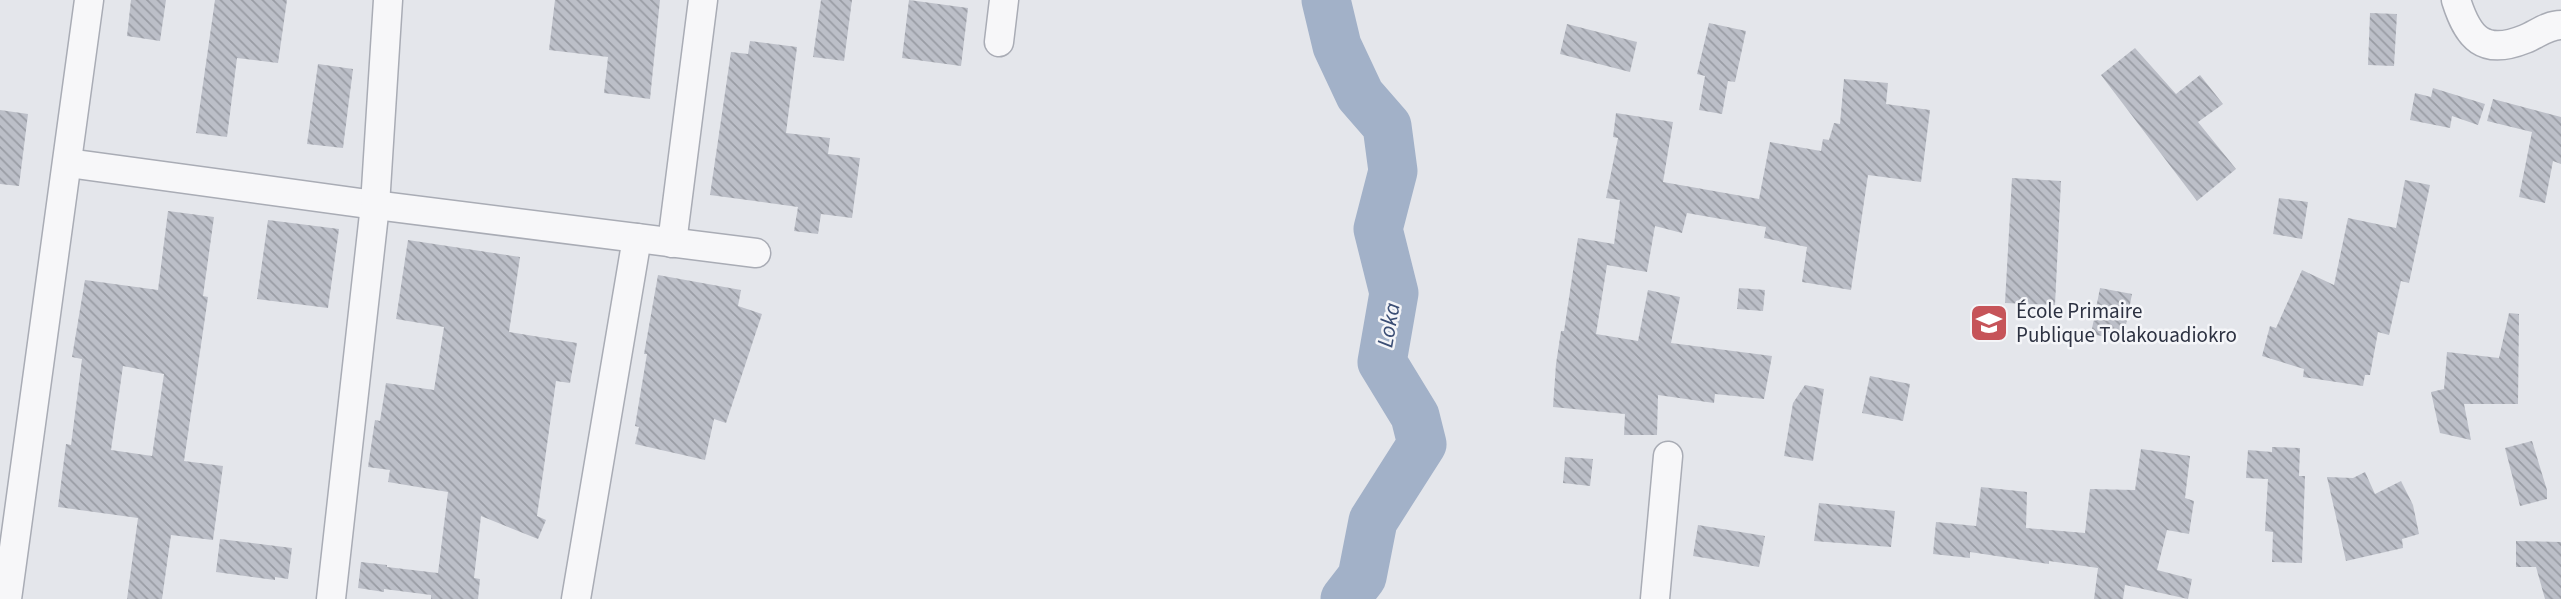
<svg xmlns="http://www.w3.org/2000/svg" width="2561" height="599" font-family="'Source Sans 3',sans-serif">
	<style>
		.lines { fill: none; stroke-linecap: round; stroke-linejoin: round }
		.river { stroke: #a2b1c8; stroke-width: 49 }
		.building { fill: url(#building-back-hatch); fill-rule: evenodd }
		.minor-casing { stroke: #a9acb5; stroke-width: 31 }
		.minor { stroke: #f7f7f9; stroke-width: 28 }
		.labels { text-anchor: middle; stroke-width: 5; stroke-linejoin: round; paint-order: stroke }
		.poi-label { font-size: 21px; fill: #2d3242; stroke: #f4f5f8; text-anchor: start }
		.water-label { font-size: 23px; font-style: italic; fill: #3a4d74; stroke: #f4f5f8 }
	</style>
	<defs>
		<pattern id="building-back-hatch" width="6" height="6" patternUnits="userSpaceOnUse" patternTransform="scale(1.75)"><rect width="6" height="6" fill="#bcbfc8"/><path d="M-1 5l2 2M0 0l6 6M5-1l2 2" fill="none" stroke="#999ca4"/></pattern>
	</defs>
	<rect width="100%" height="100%" fill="#e4e6eb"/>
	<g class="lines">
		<path class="river" d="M 1326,0 L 1337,46 L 1360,95 L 1387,126 L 1393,171 L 1378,229 L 1394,293 L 1382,362 L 1415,416 L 1422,444 L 1373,521 L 1362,577 L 1345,599"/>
	</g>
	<g class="building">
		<path d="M 131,0 L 166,0 L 160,41 L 127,36 Z"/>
		<path d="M 215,0 L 287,0 L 278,63 L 237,58 L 227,137 L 196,133 Z"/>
		<path d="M 555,0 L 660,0 L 650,99 L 604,93 L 608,57 L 549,50 Z"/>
		<path d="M 821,0 L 852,0 L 844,61 L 813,57 Z"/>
		<path d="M 909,0 L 968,8 L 961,66 L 902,58 Z"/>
		<path d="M 2370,13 L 2397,14 L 2394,66 L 2368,65 Z"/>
		<path d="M 1709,23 L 1746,31 L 1735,82 L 1728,81 L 1722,114 L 1699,110 L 1705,76 L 1697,74 Z"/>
		<path d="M 1567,24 L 1637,42 L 1630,72 L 1560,54 Z"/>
		<path d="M 750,41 L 797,47 L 786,133 L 830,138 L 828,154 L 860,158 L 852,218 L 821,214 L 818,234 L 794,231 L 798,207 L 710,195 L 731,52 L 748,54 Z"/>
		<path d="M 2135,48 L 2176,94 L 2200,75 L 2223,104 L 2198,122 L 2236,169 L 2197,201 L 2101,75 Z"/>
		<path d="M 318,64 L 353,69 L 343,148 L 307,144 Z"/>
		<path d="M 1844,79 L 1888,83 L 1886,104 L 1930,110 L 1921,182 L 1868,175 L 1851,290 L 1802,282 L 1807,247 L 1764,238 L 1766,227 L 1687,213 L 1682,233 L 1655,226 L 1647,272 L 1607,265 L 1596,334 L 1638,341 L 1648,290 L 1680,297 L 1671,343 L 1772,356 L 1764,399 L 1715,394 L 1714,403 L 1658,395 L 1657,435 L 1624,435 L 1625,414 L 1553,407 L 1556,364 L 1561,331 L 1564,331 L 1578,238 L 1614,244 L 1620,200 L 1606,198 L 1618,138 L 1613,137 L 1616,113 L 1673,122 L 1663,182 L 1759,199 L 1770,142 L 1821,151 L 1823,139 L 1829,140 L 1834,123 L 1840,124 Z"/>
		<path d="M 2433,88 L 2485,104 L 2478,125 L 2452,116 L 2450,128 L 2410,120 L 2415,93 L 2431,97 Z"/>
		<path d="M 2493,99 L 2561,117 L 2561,164 L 2553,161 L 2545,203 L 2519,197 L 2532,132 L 2487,121 Z"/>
		<path d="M 0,110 L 28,114 L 19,186 L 0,184 Z"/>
		<path d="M 2012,178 L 2061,181 L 2055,305 L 2005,303 Z"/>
		<path d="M 2405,180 L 2430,185 L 2409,283 L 2401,281 L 2389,335 L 2378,332 L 2370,375 L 2365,375 L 2363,386 L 2303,377 L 2304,369 L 2262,356 L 2270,326 L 2276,328 L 2302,270 L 2334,285 L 2348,218 L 2396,228 Z"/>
		<path d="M 2279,198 L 2308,202 L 2302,239 L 2273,234 Z"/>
		<path d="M 168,211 L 214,217 L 203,296 L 208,297 L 184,461 L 223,466 L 213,540 L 171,535 L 162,599 L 127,599 L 138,518 L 58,507 L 66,444 L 71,445 L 82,359 L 72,357 L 85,280 L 158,290 ZM 123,366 L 164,374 L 152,456 L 111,450 Z"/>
		<path d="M 268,220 L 339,229 L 328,308 L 257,299 Z"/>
		<path d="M 408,240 L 520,257 L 509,332 L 577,343 L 570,383 L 556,381 L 537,516 L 546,520 L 538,539 L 481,516 L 474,578 L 480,579 L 478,599 L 431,599 L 431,595 L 384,589 L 384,592 L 358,588 L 361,562 L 387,565 L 387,567 L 438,573 L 448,492 L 388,482 L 390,470 L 368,467 L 375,420 L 380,421 L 386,383 L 434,390 L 444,327 L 396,319 Z"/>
		<path d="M 658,275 L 741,290 L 738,306 L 762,314 L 726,423 L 714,419 L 705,460 L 635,444 L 639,427 L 635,426 L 647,354 L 644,354 Z"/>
		<path d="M 1739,288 L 1765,290 L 1763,311 L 1737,309 Z"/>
		<path d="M 2100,288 L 2132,294 L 2123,340 L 2091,334 Z"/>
		<path d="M 2509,313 L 2519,314 L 2518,404 L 2464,404 L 2471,440 L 2440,433 L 2431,392 L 2444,389 L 2447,352 L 2499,358 Z"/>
		<path d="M 1870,376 L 1910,384 L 1903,421 L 1862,413 Z"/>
		<path d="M 1805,385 L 1824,389 L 1813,461 L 1784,456 L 1793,403 Z"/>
		<path d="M 2532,441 L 2547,490 L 2547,499 L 2520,506 L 2505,448 Z"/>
		<path d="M 2272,447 L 2300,448 L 2299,476 L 2305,476 L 2302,563 L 2272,562 L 2273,532 L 2265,531 L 2268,479 L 2246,478 L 2248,450 L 2272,452 Z"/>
		<path d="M 2141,449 L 2190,456 L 2185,498 L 2194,501 L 2189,534 L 2167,530 L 2157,570 L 2192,579 L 2188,599 L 2125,585 L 2123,599 L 2094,599 L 2098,568 L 2049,561 L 2049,564 L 1970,552 L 1970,558 L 1933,554 L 1936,522 L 1976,526 L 1981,487 L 2027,492 L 2026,528 L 2085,533 L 2090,489 L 2135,490 Z"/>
		<path d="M 1565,457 L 1593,459 L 1590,486 L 1563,483 Z"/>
		<path d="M 2365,472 L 2375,494 L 2401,481 L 2413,505 L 2419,534 L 2402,539 L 2403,548 L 2346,561 L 2327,477 L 2353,478 Z"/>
		<path d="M 1819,503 L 1895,511 L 1891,547 L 1814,541 Z"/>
		<path d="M 1698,525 L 1765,536 L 1759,567 L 1693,556 Z"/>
		<path d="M 220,539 L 292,548 L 288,579 L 275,577 L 275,580 L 216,572 Z"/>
		<path d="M 2516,541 L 2561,542 L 2561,599 L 2545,599 L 2536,567 L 2516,567 Z"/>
	</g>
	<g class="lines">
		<defs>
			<g id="minor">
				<path d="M 2456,0 C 2468,38 2483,56 2525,39 C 2537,34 2548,25 2561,25"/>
				<path d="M 999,42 L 1004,0"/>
				<path d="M 68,163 L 375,205 L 756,253"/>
				<path d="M 672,243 L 703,0"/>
				<path d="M 7,599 L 89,0"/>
				<path d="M 331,599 L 375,205 L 388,0"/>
				<path d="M 576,599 L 637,238"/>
				<path d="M 1655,599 L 1668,456"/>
			</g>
		</defs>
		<use href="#minor" class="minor-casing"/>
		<use href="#minor" class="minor"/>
	</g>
	<defs>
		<symbol id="school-square" viewBox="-11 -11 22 22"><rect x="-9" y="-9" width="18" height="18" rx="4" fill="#c65459" stroke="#f4f5f8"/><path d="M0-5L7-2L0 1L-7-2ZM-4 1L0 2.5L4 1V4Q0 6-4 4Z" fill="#fff"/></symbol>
	</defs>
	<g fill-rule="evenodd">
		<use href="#school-square" x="1967" y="301" width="44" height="44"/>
	</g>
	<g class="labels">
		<g class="poi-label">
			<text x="2016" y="318">École Primaire<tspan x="2016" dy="24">Publique Tolakouadiokro</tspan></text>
		</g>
		<g class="water-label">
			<text transform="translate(1388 325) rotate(-80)" y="8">Loka</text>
		</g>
	</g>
</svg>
